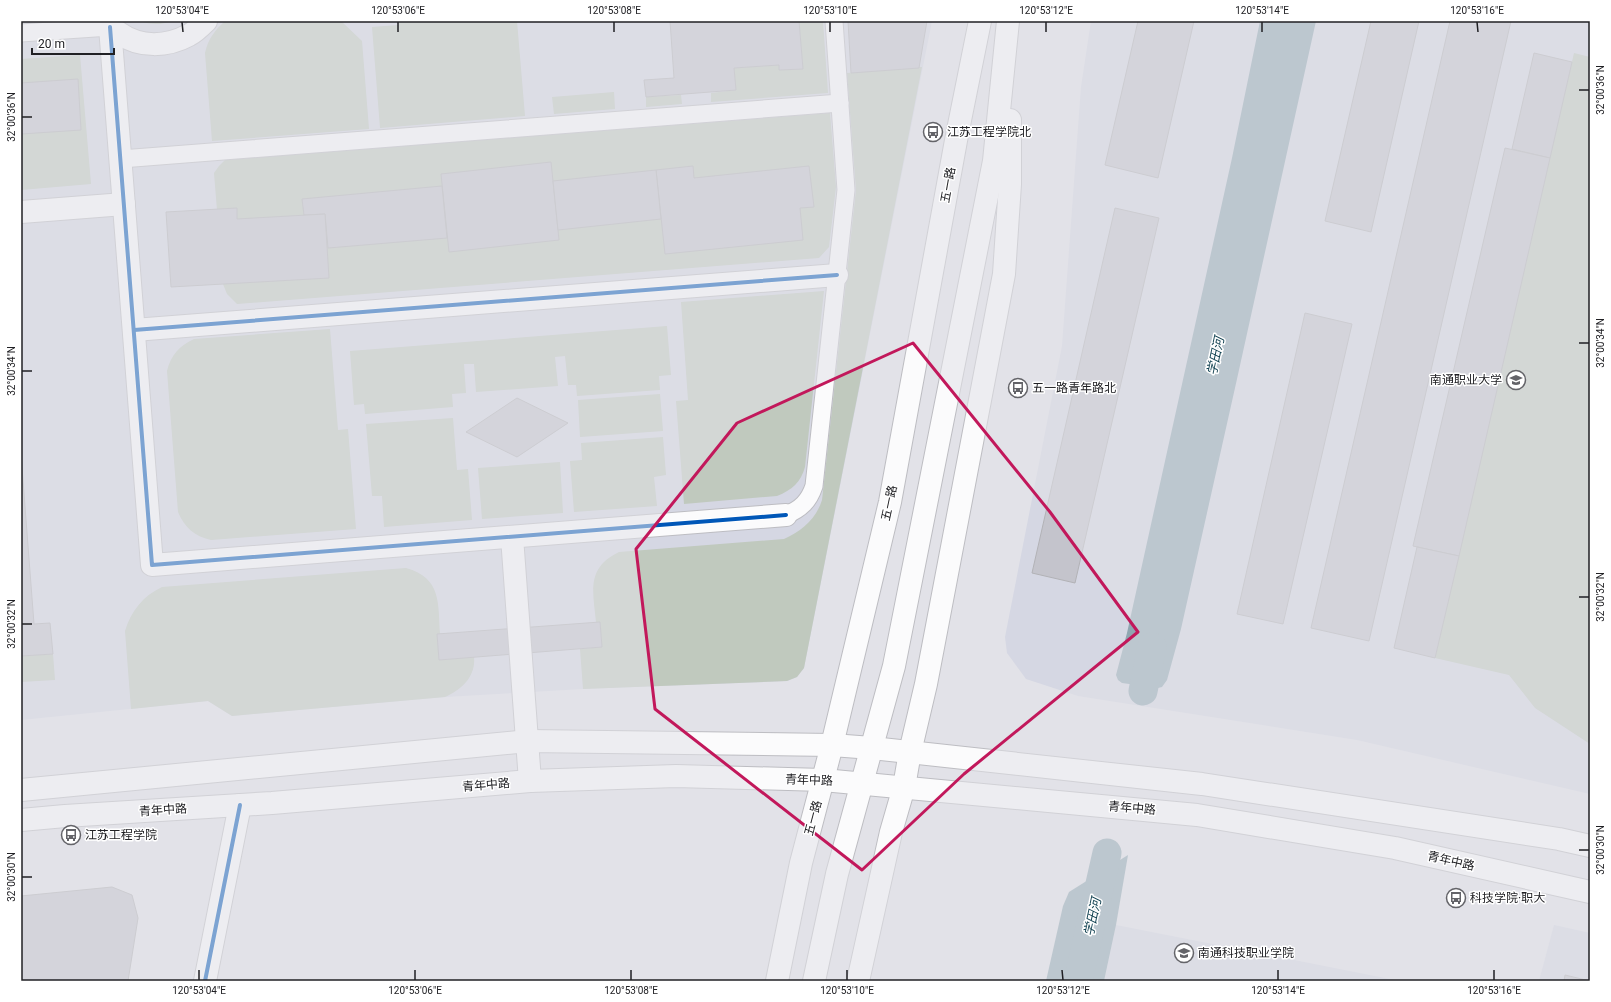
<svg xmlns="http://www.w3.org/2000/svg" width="1611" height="1002" font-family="Roboto,'Noto Sans SC',sans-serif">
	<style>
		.built { fill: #d5d7e3 }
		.green { fill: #c0c9be }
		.water { fill: #8fa6b1 }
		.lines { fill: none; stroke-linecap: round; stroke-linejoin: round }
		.canal { stroke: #8fa6b1; stroke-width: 29 }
		.building { fill: #c4c4cc; stroke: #b2b2b6 }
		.lane-casing { stroke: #bdbdc2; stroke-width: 19 }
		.street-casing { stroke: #bdbdc2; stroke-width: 24 }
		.secondary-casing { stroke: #bdbdc2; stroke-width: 24 }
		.lane { stroke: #fbfbfc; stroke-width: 17 }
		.street { stroke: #fbfbfc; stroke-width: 22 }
		.secondary { stroke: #fbfbfc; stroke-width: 22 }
		.cycleway-casing { stroke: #fff; stroke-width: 6 }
		.cycleway { stroke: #0057b8; stroke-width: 4 }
		.marked { fill: none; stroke: #c2185b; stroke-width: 3; stroke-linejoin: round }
		.ticks { fill: none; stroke: #202024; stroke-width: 1.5 }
		.labels { text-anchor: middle; stroke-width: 3; stroke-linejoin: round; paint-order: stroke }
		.poi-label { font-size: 12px; fill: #202024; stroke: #fff; text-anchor: start }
		.street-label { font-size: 12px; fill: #202024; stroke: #fff }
		.water-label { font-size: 13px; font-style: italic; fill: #0d3e4e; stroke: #fff }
		.neatline { fill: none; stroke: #202024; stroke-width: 1.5 }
		.ticks-label { font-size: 10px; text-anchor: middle; fill: #202024 }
	</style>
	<rect width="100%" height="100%" fill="#e2e2e8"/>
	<g class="built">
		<path d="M 21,21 L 932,21 L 804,668 L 797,677 L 787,681 L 583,689 L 445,697 L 232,716 L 208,701 L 21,720 Z"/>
		<path d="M 1091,21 L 1590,21 L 1590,794 L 1357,740 L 1078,696 L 1026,679 L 1007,653 L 1005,637 L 1062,346 L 1081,87 Z"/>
		<path d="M 1116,925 L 1400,981 L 1104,981 Z"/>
		<path d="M 1554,925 L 1590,933 L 1590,981 L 1539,981 Z"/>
	</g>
	<g class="green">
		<path d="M 139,21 L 171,21 C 160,26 150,24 139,21 Z"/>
		<path d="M 225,21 L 341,21 L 362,41 L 369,129 L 212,141 L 205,53 C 208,39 215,30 225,21 Z"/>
		<path d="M 398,21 L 517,21 L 525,116 L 380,128 L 372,27 L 398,25 Z"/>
		<path d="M 799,21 L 823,21 L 828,93 L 711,102 L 711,93 L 735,90 L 734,68 L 779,65 L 780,70 L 803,69 Z"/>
		<path d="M 1574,53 L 1590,57 L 1590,744 L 1535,708 L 1509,675 L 1435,658 Z"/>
		<path d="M 80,55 L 91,184 L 21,190 L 21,59 Z"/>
		<path d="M 922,67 L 804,668 L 797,677 L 787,681 L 583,689 L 580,649 L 602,647 L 600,622 L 596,622 C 593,591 586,568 619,552 L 784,539 C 802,531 816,519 822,500 L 856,190 L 847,73 Z"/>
		<path d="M 614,92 L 615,109 L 554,114 L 552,97 Z"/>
		<path d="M 681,95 L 682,104 L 646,107 L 646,97 Z"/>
		<path d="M 830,113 L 836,187 L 829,247 L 819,258 L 237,304 L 227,294 L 223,284 L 214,173 L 219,166 L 225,160 Z"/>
		<path d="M 824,291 L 805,467 C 801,482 792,490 777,496 L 684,504 L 676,401 L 688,400 L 681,302 Z"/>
		<path d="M 667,326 L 671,375 L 659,376 L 660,390 L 577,396 L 576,385 L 568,385 L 565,356 L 555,357 L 558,386 L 476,392 L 474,364 L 464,364 L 466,393 L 452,394 L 453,407 L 365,414 L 364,404 L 354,405 L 350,351 Z"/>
		<path d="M 330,329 L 338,430 L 348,429 L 356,529 L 211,540 C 194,536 185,528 178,512 L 167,371 C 171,355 179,346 194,339 Z"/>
		<path d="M 660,394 L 663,431 L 580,437 L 578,400 Z"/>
		<path d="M 453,418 L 457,470 L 468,469 L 472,520 L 384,527 L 382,496 L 372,496 L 366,424 Z"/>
		<path d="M 663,437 L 666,475 L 654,477 L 657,506 L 574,512 L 570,461 L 582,460 L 581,443 Z"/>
		<path d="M 560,462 L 563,513 L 482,519 L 478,468 Z"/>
		<path d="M 406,568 C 442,578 438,604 440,634 L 437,635 L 439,660 L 474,657 C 476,677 461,690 445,697 L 232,716 L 208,701 L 131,709 L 125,631 C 131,611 143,596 162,587 Z"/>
		<path d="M 53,654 L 55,680 L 21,682 L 21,656 Z"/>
	</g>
	<g class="water">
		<path d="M 1260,21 L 1316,21 L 1237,379 L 1181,629 L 1167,680 L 1162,687 L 1158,688 L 1122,683 L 1118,680 L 1116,675 L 1127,633 L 1232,158 Z"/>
		<path d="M 1128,855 L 1116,925 L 1104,981 L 1046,981 L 1063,906 L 1069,892 Z"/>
	</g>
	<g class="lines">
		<g class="canal">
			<path d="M 1143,691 L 1152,647"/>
			<path d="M 1078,981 L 1107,853"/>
		</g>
	</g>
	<g class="building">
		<path d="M 670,21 L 799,21 L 803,69 L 779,70 L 779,65 L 734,68 L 736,90 L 646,97 L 644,80 L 674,78 Z"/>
		<path d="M 848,21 L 927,21 L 919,68 L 851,73 Z"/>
		<path d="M 1138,21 L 1194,21 L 1158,178 L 1105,165 Z"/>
		<path d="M 1371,21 L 1419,21 L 1371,232 L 1325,221 Z"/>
		<path d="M 1450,21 L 1511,21 L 1369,641 L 1311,628 Z"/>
		<path d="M 1534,53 L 1572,62 L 1550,158 L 1512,149 Z"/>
		<path d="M 78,79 L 81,130 L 21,134 L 21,83 Z"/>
		<path d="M 1505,148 L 1550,158 L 1459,556 L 1413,546 Z"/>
		<path d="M 551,162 L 559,240 L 449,252 L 441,174 Z"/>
		<path d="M 693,166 L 694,178 L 809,166 L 814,207 L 800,208 L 803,240 L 665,254 L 656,170 Z"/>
		<path d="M 656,170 L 661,219 L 558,230 L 553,181 Z"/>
		<path d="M 442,186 L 447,238 L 328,248 L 325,214 L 304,215 L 302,199 Z"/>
		<path d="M 237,208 L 237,219 L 325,214 L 329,278 L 171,287 L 166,212 Z"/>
		<path d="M 1115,208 L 1159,218 L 1075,583 L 1032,573 Z"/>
		<path d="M 1305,313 L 1352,324 L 1283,624 L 1237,614 Z"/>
		<path d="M 517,398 L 568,423 L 517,457 L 466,432 Z"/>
		<path d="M 21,454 L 34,624 L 50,623 L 53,654 L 21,656 Z"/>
		<path d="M 1417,547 L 1459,556 L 1435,658 L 1394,648 Z"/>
		<path d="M 600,622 L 602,647 L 439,660 L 437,634 Z"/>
		<path d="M 112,887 L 132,895 L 138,918 L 128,981 L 21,981 L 21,896 Z"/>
		<path d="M 1565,975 L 1590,981 L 1564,981 Z"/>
	</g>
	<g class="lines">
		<defs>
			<g id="lane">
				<path d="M 21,33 L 110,27"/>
				<path d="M 121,159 L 840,103"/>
				<path d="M 786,515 C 801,509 809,501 814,486 L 846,190 L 834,21"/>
			</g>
			<g id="street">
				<path d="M 105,21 C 109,26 113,29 119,33 C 140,48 167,47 189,35 C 195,32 201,26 206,21"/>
				<path d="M 110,27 L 152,565 L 786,515"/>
				<path d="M 21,212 L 124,204"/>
				<path d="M 134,330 L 837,275"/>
				<path d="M 512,537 L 530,781"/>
				<path d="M 205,981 L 240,805"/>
			</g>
			<g id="secondary">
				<path d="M 21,790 L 528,741 L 832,745 L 872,748 L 1202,784 L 1559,839 L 1590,846"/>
				<path d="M 21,820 L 65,816 L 272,803 L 530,781 L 676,776 L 823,780 L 1197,815 L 1395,848 L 1590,892"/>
				<path d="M 777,981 L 801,863 L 832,745 L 890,502 L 957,135 L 980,21"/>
				<path d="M 814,981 L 837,874 L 894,666 L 994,161 L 1008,21"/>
				<path d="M 858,981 L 891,832 L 904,787 L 910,752 L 926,684 L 1004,274 L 1010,184 L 1010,120"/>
			</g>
		</defs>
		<use href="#lane" class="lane-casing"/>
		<use href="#street" class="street-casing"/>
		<use href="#secondary" class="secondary-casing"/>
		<use href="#lane" class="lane"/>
		<use href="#street" class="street"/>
		<use href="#secondary" class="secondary"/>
		<defs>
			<g id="cycleway">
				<path d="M 110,27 L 152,565 L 786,515"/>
				<path d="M 134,330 L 837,275"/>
				<path d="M 205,981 L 240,805"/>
			</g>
		</defs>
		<use href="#cycleway" class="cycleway-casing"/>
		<use href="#cycleway" class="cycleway"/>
	</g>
	<path d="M0 0H1611V1002H0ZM 913,343 L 1050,512 L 1138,632 L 964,774 L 862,870 L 655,709 L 636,549 L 737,423 Z" fill="#e2e2e8" fill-opacity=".55" fill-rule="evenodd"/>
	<path class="marked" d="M 913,343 L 1050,512 L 1138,632 L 964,774 L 862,870 L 655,709 L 636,549 L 737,423 Z"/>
	<path class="ticks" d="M 182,22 L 183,32M 398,22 L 398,32M 614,22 L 614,32M 830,22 L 830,32M 1046,22 L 1046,32M 1262,22 L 1262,32M 1477,22 L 1478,32M 1579,90 L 1589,90M 22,117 L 32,117M 1579,343 L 1589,343M 22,371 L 32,371M 1579,597 L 1589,597M 22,624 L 32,624M 1579,850 L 1589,850M 22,877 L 32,877M 199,970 L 199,980M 415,970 L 415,980M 631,970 L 631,980M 847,970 L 847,980M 1062,970 L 1063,980M 1278,970 L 1278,980M 1494,970 L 1494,980"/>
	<defs>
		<symbol id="bus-ring" viewBox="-11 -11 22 22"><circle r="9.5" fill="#fff" stroke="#646469" stroke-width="1.5"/><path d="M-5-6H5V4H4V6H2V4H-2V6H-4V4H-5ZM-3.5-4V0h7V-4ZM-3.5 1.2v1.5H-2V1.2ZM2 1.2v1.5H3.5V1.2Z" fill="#646469"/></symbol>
		<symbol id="university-ring" viewBox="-11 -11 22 22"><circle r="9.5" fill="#fff" stroke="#646469" stroke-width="1.5"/><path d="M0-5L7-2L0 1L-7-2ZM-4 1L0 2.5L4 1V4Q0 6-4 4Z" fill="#646469"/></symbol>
	</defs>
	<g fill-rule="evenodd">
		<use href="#bus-ring" x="922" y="121" width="22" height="22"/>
		<use href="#university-ring" x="1505" y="369" width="22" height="22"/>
		<use href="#bus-ring" x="1007" y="377" width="22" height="22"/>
		<use href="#bus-ring" x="60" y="824" width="22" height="22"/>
		<use href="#bus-ring" x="1445" y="887" width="22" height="22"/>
		<use href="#university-ring" x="1173" y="942" width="22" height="22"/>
	</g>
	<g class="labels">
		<g class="poi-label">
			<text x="947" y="136">江苏工程学院北</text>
			<text x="1502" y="384" text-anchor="end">南通职业大学</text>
			<text x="1032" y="392">五一路青年路北</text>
			<text x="85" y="839">江苏工程学院</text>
			<text x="1470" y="902">科技学院·职大</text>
			<text x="1198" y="957">南通科技职业学院</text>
		</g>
		<g class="street-label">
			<text transform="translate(948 185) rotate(-80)" y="4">五一路</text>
			<text transform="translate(889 503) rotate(-78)" y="4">五一路</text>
			<text transform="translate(809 780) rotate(2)" y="4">青年中路</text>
			<text transform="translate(486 785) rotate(-5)" y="4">青年中路</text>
			<text transform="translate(1132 808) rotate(5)" y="4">青年中路</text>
			<text transform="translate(163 810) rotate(-4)" y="4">青年中路</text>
			<text transform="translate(813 818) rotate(-75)" y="4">五一路</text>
			<text transform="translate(1451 861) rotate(13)" y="4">青年中路</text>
		</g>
		<g class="water-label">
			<text transform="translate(1215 356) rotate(-78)" y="5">学田河</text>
			<text transform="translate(1092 917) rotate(-78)" y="5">学田河</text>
		</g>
	</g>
	<rect width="1611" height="1002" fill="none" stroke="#ffffff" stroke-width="44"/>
	<path d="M32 48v6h82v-6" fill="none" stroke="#202024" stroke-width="2"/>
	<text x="38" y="48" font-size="12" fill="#202024" stroke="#ffffff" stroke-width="3" paint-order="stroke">20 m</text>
	<rect x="22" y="22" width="1567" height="958" class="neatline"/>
	<g class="ticks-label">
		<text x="182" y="14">120°53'04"E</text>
		<text x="398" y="14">120°53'06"E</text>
		<text x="614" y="14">120°53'08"E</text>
		<text x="830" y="14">120°53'10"E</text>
		<text x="1046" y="14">120°53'12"E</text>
		<text x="1262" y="14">120°53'14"E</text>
		<text x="1477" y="14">120°53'16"E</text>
		<text transform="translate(1600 90) rotate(-90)" y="4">32°00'36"N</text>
		<text transform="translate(11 117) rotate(-90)" y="4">32°00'36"N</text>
		<text transform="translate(1600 343) rotate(-90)" y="4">32°00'34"N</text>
		<text transform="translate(11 371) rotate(-90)" y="4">32°00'34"N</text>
		<text transform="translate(1600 597) rotate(-90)" y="4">32°00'32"N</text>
		<text transform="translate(11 624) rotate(-90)" y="4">32°00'32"N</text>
		<text transform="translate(1600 850) rotate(-90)" y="4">32°00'30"N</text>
		<text transform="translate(11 877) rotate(-90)" y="4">32°00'30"N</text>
		<text x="199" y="994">120°53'04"E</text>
		<text x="415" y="994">120°53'06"E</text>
		<text x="631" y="994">120°53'08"E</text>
		<text x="847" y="994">120°53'10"E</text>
		<text x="1063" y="994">120°53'12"E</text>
		<text x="1278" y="994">120°53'14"E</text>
		<text x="1494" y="994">120°53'16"E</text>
	</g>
</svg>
